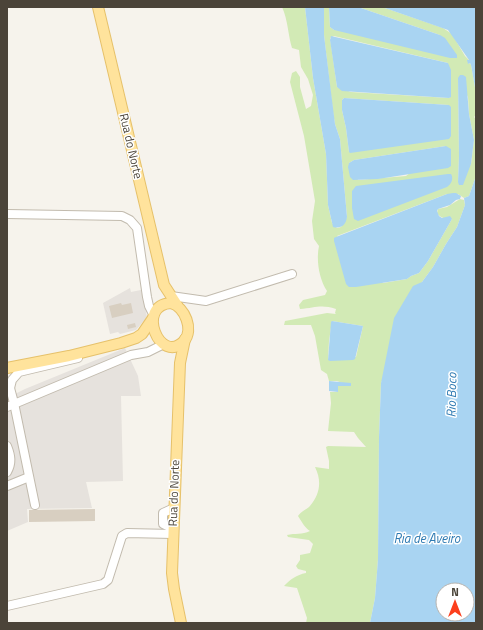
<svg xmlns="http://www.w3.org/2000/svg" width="483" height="630" font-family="'Titillium Web',sans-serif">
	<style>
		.industrial { fill: #e6e2dd }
		.green { fill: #d2eab5; fill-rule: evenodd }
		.water { fill: #a9d4f2; fill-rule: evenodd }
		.building { fill: #d8cfc1 }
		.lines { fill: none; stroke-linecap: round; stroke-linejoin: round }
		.minor-casing { stroke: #c2bbae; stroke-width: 10 }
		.major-casing { stroke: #e6c16a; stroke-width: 12 }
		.minor { stroke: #fff; stroke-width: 8 }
		.major { stroke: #ffe39c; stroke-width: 10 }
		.labels { text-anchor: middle; stroke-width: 3; stroke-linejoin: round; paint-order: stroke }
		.street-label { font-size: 12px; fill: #4b4439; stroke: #fff }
		.water-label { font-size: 13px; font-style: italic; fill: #2e7ab2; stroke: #fff }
	</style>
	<rect width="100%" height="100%" fill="#f6f3ec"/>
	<g class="industrial">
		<path d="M 130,288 L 131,292 L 141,290 L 147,317 L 136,330 L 120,334 L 118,332 L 110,334 L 103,303 Z"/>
		<path d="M 125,348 L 138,376 L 141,396 L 121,396 L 123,481 L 86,482 L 92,508 L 27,509 L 28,522 L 7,531 L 7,398 L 25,389 Z"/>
	</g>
	<path class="green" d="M 282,7 L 305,7 L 313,78 L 326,154 L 328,205 L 332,223 L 337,228 L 341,227 L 347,217 L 340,139 L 335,124 L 333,112 L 324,35 L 323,7 L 329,7 L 330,27 L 334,30 L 440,35 L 358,7 L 382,7 L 443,28 L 452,34 L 465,56 L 469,60 L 468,64 L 470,63 L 471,65 L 476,93 L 476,115 L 474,117 L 476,119 L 476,176 L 469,196 L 464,198 L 458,194 L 447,194 L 337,236 L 383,283 L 407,279 L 411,276 L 419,273 L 428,261 L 452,219 C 445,218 441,219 437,213 L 438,209 L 447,207 L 460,199 L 464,200 L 465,205 L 457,227 L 446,244 L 433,267 L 422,282 L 381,383 L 379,437 L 378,559 L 375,598 L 370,623 L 306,623 L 307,618 L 297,588 L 284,586 C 291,579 296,575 306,573 L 306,571 L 298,569 L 296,566 L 300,560 L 300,555 L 310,553 L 313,544 L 309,540 L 288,537 L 287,535 C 295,533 302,535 310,531 C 304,527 302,522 298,516 C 301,511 306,510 310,506 C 320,494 322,481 315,467 L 329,469 L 329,461 L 326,447 L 328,446 L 366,447 L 358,438 L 354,432 L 328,431 L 331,403 L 330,392 L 338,392 L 338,386 L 351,386 L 337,381 L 329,381 L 327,374 L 321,370 L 315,336 L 311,325 L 284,325 L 285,321 L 327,313 L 336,314 L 335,313 L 336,309 C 321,304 315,308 300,309 L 299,305 L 303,300 L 325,295 L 327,291 C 319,279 316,260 319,246 L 314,239 L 312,221 L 315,201 L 304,136 L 290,82 L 292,73 L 296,71 L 300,77 L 300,87 L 306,109 L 311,106 L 313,95 L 308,79 L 301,67 L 299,50 L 292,48 C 288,35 288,20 282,7 ZM 334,36 L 448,63 L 451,96 L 449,98 L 351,92 L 337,87 L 330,38 ZM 458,78 L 468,97 L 469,114 L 474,140 L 471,164 L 458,182 L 459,156 ZM 344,98 L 449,105 L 349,152 L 346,128 L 342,110 L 342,100 ZM 446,146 L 406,176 L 358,180 L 349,163 L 354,160 ZM 332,321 L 363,326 L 356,357 L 328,360 L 329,341 Z"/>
	<g class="water">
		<path d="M 305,7 L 323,7 L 324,8 L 324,35 L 329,76 L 335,124 L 340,139 L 347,217 C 346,225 341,229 333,227 L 328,205 L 326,154 L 313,78 Z"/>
		<path d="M 329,7 L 358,7 L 440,35 L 445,38 L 457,55 L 457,58 L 450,58 L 334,30 L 330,27 Z"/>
		<path d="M 382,7 L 476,7 L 476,93 L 471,65 L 470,63 L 468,64 L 467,60 L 469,60 L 448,30 Z"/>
		<path d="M 331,36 L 448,63 L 451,70 L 451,97 L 449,98 L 342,91 L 337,87 L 330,40 Z"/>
		<path d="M 460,75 L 463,75 L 466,77 L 469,114 L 474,140 L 471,164 L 463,185 L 459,185 L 458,182 L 459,156 L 458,78 Z"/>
		<path d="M 344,98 L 449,105 L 451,107 L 451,136 L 449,139 L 350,153 L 349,152 L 346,128 L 342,110 L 342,100 Z"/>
		<path d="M 446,146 L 451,149 L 451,166 L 448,168 L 378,179 L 353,180 L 350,177 L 348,167 L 349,163 L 354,160 Z"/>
		<path d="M 448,174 L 451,174 C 454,179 451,184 447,187 L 358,221 L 354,219 L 352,208 L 352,191 L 356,186 Z"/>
		<path d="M 476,176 L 476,623 L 370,623 L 375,598 L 378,559 L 379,437 L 381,383 L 394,318 L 413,286 L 422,282 L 433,267 L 446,244 L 457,227 L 465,205 L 464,198 L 469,196 ZM 443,590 L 467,590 L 467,614 L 443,614 Z"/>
		<path d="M 453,193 L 456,193 L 461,196 L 460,199 L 456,200 L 450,205 L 438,209 L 437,211 L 439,216 L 442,218 L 450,216 L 452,219 L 428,261 L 419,273 L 411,276 L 407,279 L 356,287 L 349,287 L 346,284 L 334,241 L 334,238 L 336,237 L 447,194 Z"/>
		<path d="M 332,321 L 363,326 L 355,359 L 353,360 L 330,361 L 328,360 L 331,322 Z"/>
		<path d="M 329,381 L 351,383 L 351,386 L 338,386 L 338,392 L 329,391 Z"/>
	</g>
	<g class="building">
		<path d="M 121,303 L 122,305 L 131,303 L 133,313 L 112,318 L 109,306 Z"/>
		<path d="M 135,323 L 136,327 L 128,329 L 127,325 Z"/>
		<path d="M 95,509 L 95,521 L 29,522 L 29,510 Z"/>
	</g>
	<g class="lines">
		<defs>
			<g id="minor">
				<path d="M 7,214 L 122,216 L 130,220 L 137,228 L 147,297 L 149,306 L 154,316"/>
				<path d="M 171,296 L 206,301 L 292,274"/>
				<path d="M 7,384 L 10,388 L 14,403 L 35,505"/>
				<path d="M 10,388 L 12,380 L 19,372 L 78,358"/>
				<path d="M 7,407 L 131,355 L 148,352 L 164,344"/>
				<path d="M 7,446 C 11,456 12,463 7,472"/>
				<path d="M 7,486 L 29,477"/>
				<path d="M 173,529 L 163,524 L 163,513 L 174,508"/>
				<path d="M 7,606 L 103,584 L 108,580 L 122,536 L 127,533 L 173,534"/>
			</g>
			<g id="major">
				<path d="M 98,7 L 164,285 L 177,305"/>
				<path d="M 171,303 C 185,307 194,330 184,341 C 160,366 135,305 171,303 Z"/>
				<path d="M 7,368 L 69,356 L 121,343 L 136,338 L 142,334 L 153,318"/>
				<path d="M 181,623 L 174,589 L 172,573 L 180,363 L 185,339"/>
			</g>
		</defs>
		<use href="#minor" class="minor-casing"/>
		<use href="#major" class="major-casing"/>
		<use href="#minor" class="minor"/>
		<use href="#major" class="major"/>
	</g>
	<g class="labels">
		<g class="street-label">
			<text transform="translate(131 146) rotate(77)" y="4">Rua do Norte</text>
			<text transform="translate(174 493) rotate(-88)" y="4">Rua do Norte</text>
		</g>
		<g class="water-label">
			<text transform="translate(451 395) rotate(-89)" y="5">Rio Boco</text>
			<text x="427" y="543">Ria de Aveiro</text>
		</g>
	</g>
	<rect width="483" height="630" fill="none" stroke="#4b4439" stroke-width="16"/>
	<g transform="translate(455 602)"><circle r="19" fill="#ffffff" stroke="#b7b4b0"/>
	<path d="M0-3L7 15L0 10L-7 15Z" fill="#fc3f1d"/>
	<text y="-6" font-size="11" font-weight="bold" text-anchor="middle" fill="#4b4439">N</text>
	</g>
</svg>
